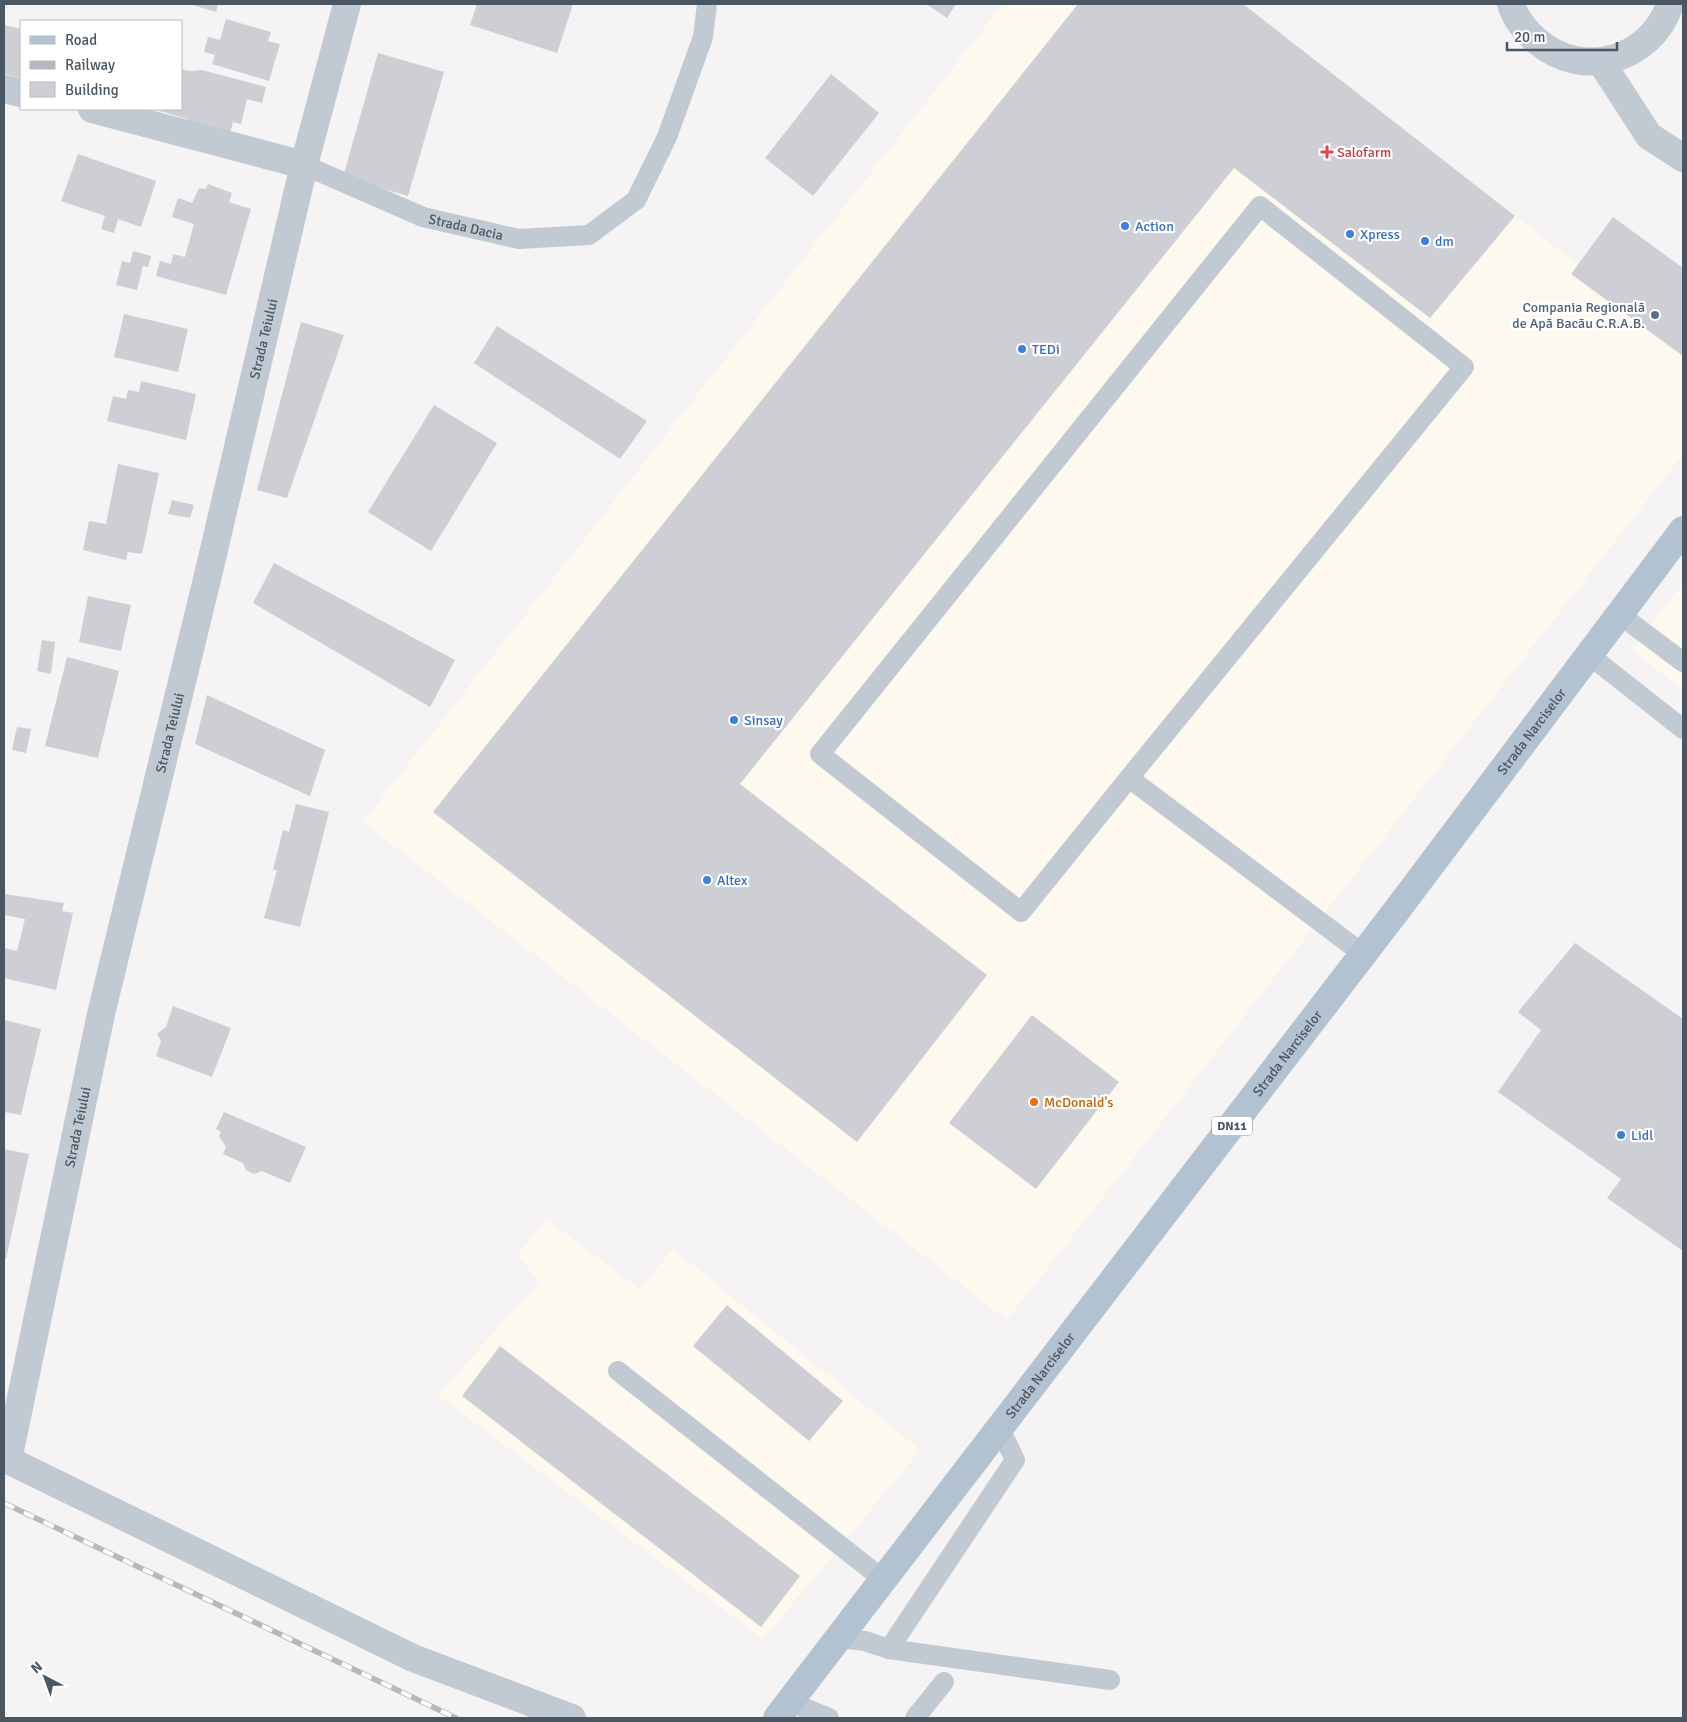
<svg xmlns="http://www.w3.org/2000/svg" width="1687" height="1722" font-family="Signika,sans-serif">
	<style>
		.commercial { fill: #fdf9ef }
		.building { fill: #cdcfd5 }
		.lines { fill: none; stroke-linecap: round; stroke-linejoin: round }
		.service { stroke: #c1cad2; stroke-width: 20 }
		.minor { stroke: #c1cad2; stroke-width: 28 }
		.primary { stroke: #b3c2d1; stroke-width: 28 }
		.rail-casing { stroke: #b5b8bd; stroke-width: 5.5 }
		.rail { stroke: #fff; stroke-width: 4; stroke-dasharray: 11; stroke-linecap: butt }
		.health-dot { fill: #e0444e; stroke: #fff; stroke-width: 2 }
		.shop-dot { fill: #3f7fe0; stroke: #fff; stroke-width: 2 }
		.service-dot { fill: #5c6f8a; stroke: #fff; stroke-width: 2 }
		.food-dot { fill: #e8710a; stroke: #fff; stroke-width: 2 }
		.labels { text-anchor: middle; stroke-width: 4.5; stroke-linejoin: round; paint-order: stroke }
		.shield { fill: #fff; stroke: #808990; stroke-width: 1 }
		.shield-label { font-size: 12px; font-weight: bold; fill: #4a5661 }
		.health-label { font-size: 14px; fill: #be3a42; stroke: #fff; text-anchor: start }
		.shop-label { font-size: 14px; fill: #366cbe; stroke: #fff; text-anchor: start }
		.street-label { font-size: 14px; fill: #4a5661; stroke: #fff }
		.service-label { font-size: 14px; fill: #4e5e75; stroke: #fff; text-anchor: end }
		.food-label { font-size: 14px; fill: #c56008; stroke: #fff; text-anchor: start }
	</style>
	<rect width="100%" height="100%" fill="#f5f3f3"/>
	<g class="commercial">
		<path d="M 1003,4 L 1243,4 L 1683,347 L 1683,454 L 1007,1320 L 363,822 Z"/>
		<path d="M 1683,583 L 1683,690 L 1631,650 Z"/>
		<path d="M 546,1219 L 639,1289 L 673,1249 L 920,1450 L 763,1639 L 438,1395 L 539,1282 L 517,1255 Z"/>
	</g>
	<g class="building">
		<path d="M 189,4 L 218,4 L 216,12 Z"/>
		<path d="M 477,4 L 573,4 L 557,53 L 470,25 Z"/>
		<path d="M 926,4 L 956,4 L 947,18 Z"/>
		<path d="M 1078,4 L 1243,4 L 1515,216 L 1430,318 L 1234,168 L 740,784 L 987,975 L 857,1142 L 433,812 Z"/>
		<path d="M 226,19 L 271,32 L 268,41 L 280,44 L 269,81 L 212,64 L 215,55 L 204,52 L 208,37 L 220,40 Z"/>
		<path d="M 4,25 L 21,29 L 20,78 L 4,74 Z"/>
		<path d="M 378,53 L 444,72 L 408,196 L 343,177 Z"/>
		<path d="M 181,69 L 189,71 L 202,70 L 266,87 L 262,103 L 247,99 L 241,124 L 233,122 L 226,148 L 182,137 L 187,119 L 153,109 L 181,109 Z"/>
		<path d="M 831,74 L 879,113 L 813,196 L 765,158 Z"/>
		<path d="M 78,154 L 156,181 L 141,227 L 118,219 L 114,233 L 101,229 L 105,216 L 61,201 Z"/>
		<path d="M 208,184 L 232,193 L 229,202 L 251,209 L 226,295 L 156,276 L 160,261 L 171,264 L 173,254 L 185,257 L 194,224 L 172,217 L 178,198 L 192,203 L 199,188 L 206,189 Z"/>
		<path d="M 1613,217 L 1683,268 L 1683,356 L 1571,274 Z"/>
		<path d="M 133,251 L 151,256 L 148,267 L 143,266 L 137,290 L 116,285 L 122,261 L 130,263 Z"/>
		<path d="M 124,314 L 188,329 L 178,372 L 114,357 Z"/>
		<path d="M 301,322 L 344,335 L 287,498 L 257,490 Z"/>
		<path d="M 497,326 L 647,421 L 620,459 L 474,363 Z"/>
		<path d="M 141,381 L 196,394 L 186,440 L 107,421 L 113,396 L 126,399 L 128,390 L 139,392 Z"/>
		<path d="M 434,405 L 497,443 L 431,551 L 368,512 Z"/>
		<path d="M 118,464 L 159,473 L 142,554 L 128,552 L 126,560 L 83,550 L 89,521 L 106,524 Z"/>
		<path d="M 172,500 L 194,505 L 190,518 L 168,514 Z"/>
		<path d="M 274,563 L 455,660 L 430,707 L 253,603 Z"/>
		<path d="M 88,596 L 131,605 L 121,651 L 79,642 Z"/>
		<path d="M 42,640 L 55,642 L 51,674 L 37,671 Z"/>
		<path d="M 67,657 L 119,671 L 98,758 L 45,746 Z"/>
		<path d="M 207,695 L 325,750 L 310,796 L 195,744 Z"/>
		<path d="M 17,727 L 31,729 L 26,753 L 12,750 Z"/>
		<path d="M 296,804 L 329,812 L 300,927 L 264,918 L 277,870 L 273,870 L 283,830 L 289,832 Z"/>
		<path d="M 5,894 L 64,903 L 62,911 L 73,913 L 56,990 L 4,978 L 4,948 L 17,951 L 25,919 L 4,915 Z"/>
		<path d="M 1575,943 L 1683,1019 L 1683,1251 L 1607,1198 L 1621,1179 L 1498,1092 L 1541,1030 L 1518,1012 Z"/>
		<path d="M 173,1006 L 231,1028 L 212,1077 L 156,1056 L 161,1041 L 157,1034 L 166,1027 Z"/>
		<path d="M 1032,1015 L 1119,1082 L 1036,1189 L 949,1123 Z"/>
		<path d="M 4,1020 L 41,1029 L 21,1115 L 4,1112 Z"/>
		<path d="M 224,1112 L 306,1147 L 290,1183 L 262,1171 L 254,1174 L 246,1170 L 243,1163 L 223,1154 L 226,1147 L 219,1136 L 221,1132 L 216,1129 Z"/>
		<path d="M 4,1149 L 29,1154 L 6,1259 L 4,1259 Z"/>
		<path d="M 727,1305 L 843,1401 L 809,1441 L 693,1346 Z"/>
		<path d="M 500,1346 L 800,1576 L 761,1627 L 462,1396 Z"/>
	</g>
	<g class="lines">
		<g class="service">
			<path id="s1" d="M 304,165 L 423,217 L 519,239 L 589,235 L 636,200 L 667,137 L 703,37 L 707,4"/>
			<path d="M 1619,614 L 1683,662"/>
			<path d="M 1589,655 L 1683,729"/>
			<path d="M 1129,778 L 1464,367 L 1260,206 L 820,754 L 1021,912 L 1129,778 L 1363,954"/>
			<path d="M 618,1371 L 884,1580"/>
			<path d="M 840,1638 L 865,1641 L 889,1649 L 1015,1460 L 1000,1429"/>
			<path d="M 889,1649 L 1110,1680"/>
			<path d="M 790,1702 L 829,1718"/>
			<path d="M 915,1718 L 944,1682"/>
		</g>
		<g class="minor">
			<path d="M 1511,4 C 1515,18 1526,32 1537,41 C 1582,80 1651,61 1670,4"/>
			<path d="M 1601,62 L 1649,136 L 1683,158"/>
			<path d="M 4,89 L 21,93"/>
			<path d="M 92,109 L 304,165"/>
			<path d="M 4,1458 L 413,1658 L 572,1718"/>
			<path id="s2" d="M 8,1460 L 101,1014 L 209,571 L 304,165 L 347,4"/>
		</g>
		<path class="primary" id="s3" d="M 777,1718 L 1397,910 L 1683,530"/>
		<defs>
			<path id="rail" d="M 4,1503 L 456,1718"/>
		</defs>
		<use href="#rail" class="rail-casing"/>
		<use href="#rail" class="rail"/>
	</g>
	<path class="health-dot" d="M1324.5 144.5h5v5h5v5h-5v5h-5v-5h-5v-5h5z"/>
	<g class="shop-dot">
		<circle cx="1125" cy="226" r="5"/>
		<circle cx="1350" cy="234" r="5"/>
		<circle cx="1425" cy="241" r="5"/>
		<circle cx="1022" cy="349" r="5"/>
		<circle cx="734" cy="720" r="5"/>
		<circle cx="707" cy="880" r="5"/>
		<circle cx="1621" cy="1135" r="5"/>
	</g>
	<circle class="service-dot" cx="1655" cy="315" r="5"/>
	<circle class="food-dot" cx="1034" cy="1102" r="5"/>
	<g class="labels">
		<rect class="shield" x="1212" y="1116.5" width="40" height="19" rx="4"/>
		<g class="shield-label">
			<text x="1232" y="1130">DN11</text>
		</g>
		<g class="health-label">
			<text x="1337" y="157">Salofarm</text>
		</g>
		<g class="shop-label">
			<text x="1135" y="231">Action</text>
			<text x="1360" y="239">Xpress</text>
			<text x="1435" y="246">dm</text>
			<text x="1032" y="354">TEDi</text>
			<text x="744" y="725">Sinsay</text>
			<text x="717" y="885">Altex</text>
			<text x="1631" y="1140">Lidl</text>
		</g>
		<g class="street-label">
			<text dy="5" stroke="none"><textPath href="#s1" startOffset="174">Strada Dacia</textPath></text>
			<text dy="5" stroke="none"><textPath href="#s2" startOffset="1150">Strada Teiului</textPath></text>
			<text dy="5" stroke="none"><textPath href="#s3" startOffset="1242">Strada Narciselor</textPath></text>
			<text dy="5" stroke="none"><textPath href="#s2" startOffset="745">Strada Teiului</textPath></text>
			<text dy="5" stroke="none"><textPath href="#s3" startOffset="838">Strada Narciselor</textPath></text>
			<text dy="5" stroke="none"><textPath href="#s2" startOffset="340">Strada Teiului</textPath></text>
			<text dy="5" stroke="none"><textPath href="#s3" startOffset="432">Strada Narciselor</textPath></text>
		</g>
		<g class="service-label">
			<text x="1645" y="312">Compania Regională<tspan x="1645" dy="16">de Apă Bacău C.R.A.B.</tspan></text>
		</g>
		<g class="food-label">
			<text x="1044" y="1107">McDonald's</text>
		</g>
	</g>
	<rect width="1687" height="1722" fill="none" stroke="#4a5661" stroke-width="10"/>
	<rect x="20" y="20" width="162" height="90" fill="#ffffff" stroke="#b7bbc0"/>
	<rect x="30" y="36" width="25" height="8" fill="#b3c2d1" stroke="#b7bbc0"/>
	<text x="65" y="45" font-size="15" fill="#4a5661">Road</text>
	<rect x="30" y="61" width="25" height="8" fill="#b5b8bd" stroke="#b7bbc0"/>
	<text x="65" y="70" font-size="15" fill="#4a5661">Railway</text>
	<rect x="30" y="82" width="25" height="15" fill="#cdcfd5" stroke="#b7bbc0"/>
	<text x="65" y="95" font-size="15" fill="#4a5661">Building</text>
	<g transform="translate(45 1677) rotate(319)" stroke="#ffffff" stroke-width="4" paint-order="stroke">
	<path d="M0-4L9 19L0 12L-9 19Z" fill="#4a5661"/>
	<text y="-8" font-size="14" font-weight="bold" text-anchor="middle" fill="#4a5661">N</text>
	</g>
	<path d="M1507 42v8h110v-8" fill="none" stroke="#4a5661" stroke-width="2.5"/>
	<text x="1514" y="42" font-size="15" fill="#4a5661" stroke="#ffffff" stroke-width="4" paint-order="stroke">20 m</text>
</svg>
